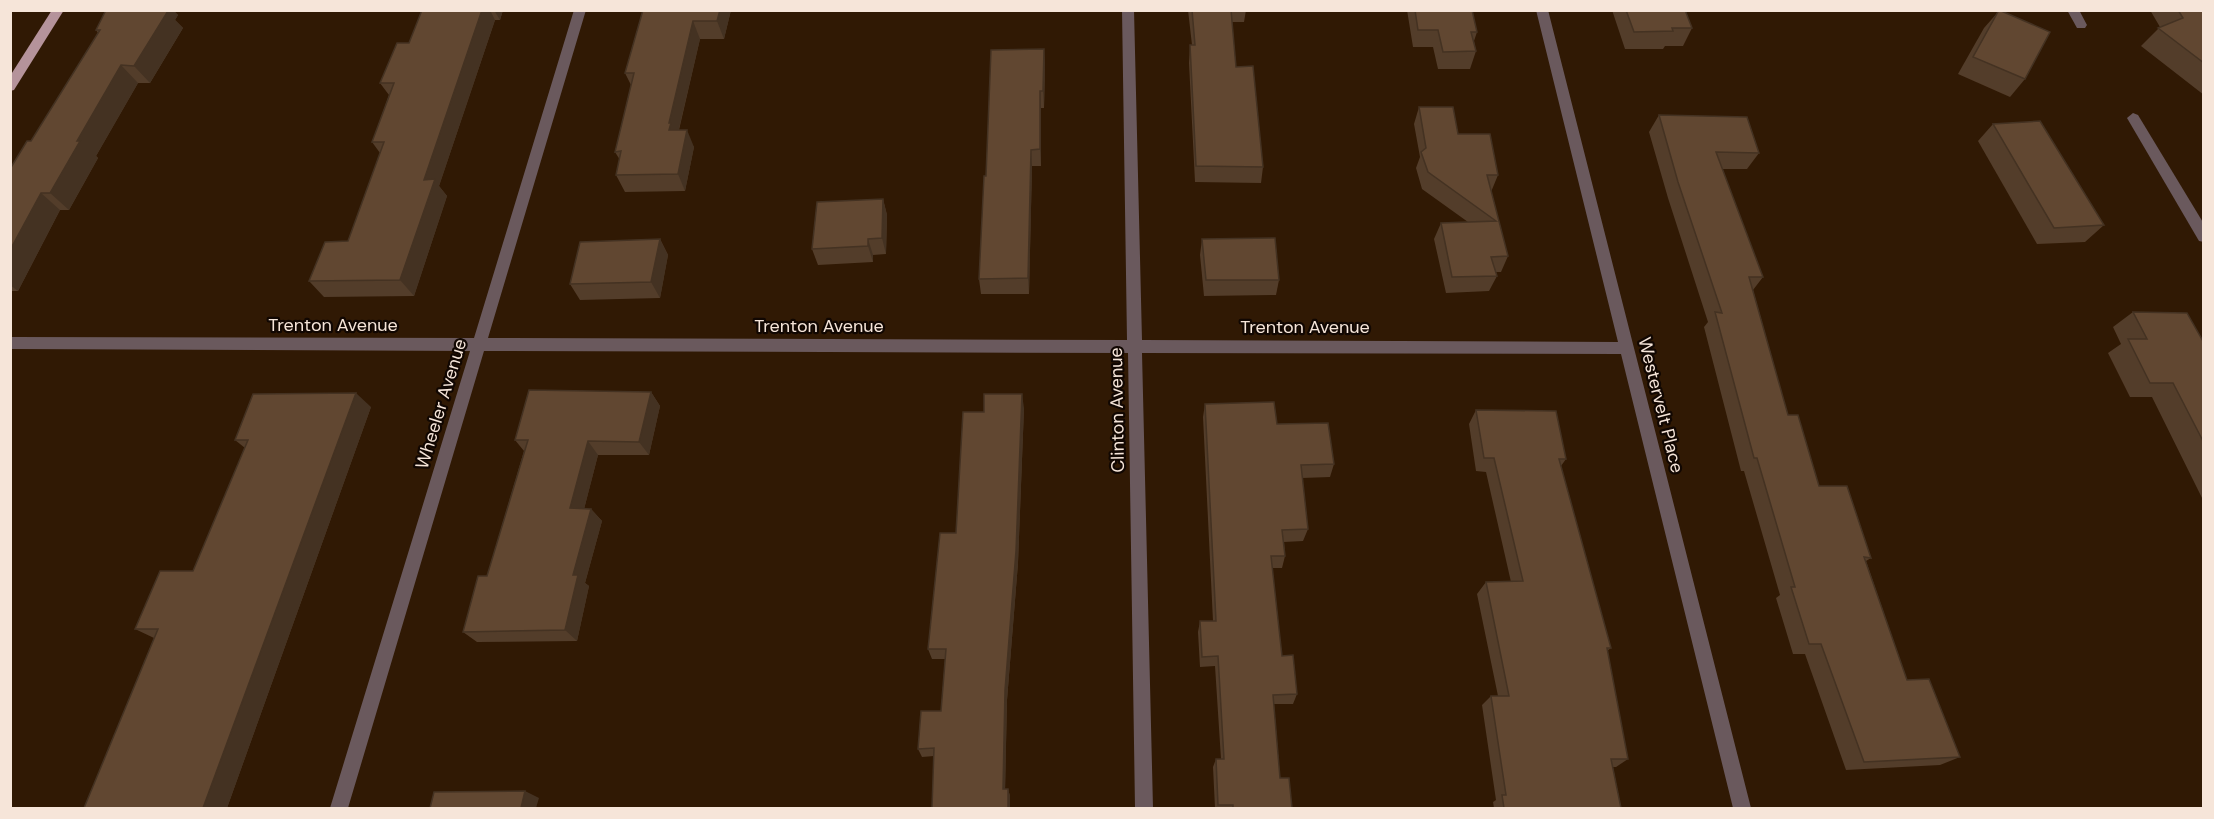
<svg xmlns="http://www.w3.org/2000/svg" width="2214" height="819" font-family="'DM Sans',sans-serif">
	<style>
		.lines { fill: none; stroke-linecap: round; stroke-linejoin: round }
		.street { fill: #6a595d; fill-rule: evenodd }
		.primary { fill: #b5939b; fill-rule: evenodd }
		.wall { fill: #533d2a }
		.shaded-wall { fill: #443222 }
		.building { fill: #614731; stroke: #443222; stroke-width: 1.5 }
		.labels { text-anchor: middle; stroke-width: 4.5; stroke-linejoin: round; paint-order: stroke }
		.street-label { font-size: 18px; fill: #f6e5d9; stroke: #110702 }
	</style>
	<rect width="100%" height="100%" fill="#301904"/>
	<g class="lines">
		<g class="street">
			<path d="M 574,10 L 586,10 L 488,338 L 1127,340 L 1122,10 L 1134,10 L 1142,340 L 1618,342 L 1536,10 L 1548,10 L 1751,808 L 1733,808 L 1621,354 L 1142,353 L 1153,808 L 1135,808 L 1128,353 L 484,351 L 348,808 L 330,808 L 470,351 L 10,349 L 10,337 L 474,338 Z"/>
			<path d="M 2067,10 L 2079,10 L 2087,25 L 2085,28 L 2077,28 Z"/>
			<path d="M 2133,113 L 2138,115 L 2204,224 L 2204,242 L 2199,241 L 2127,118 Z"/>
		</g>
		<path class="primary" d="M 52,10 L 64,10 L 14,90 L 10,91 L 10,76 Z"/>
	</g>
	<g class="wall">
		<path d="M 106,10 L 173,10 L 178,15 L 175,20 L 183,28 L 150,83 L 138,83 L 96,156 L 98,158 L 69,210 L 60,210 L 18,291 L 10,291 L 10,169 L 31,141 L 98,33 L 96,30 Z"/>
		<path d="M 422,10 L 503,10 L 500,20 L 495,20 L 439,186 L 447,196 L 414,296 L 324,297 L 309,281 L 348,241 L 380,153 L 372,142 L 389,95 L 380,83 L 409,43 Z"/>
		<path d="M 643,10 L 731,10 L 724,39 L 700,39 L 679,130 L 694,147 L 685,191 L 625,192 L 616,175 L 620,160 L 615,152 L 631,85 L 625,73 Z"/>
		<path d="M 1188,10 L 1246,10 L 1244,22 L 1232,22 L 1236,67 L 1263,167 L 1261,183 L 1195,182 L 1189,63 L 1190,45 L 1192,45 Z"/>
		<path d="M 1407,10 L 1472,10 L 1477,32 L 1474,41 L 1476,51 L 1470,69 L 1438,69 L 1433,47 L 1413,47 Z"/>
		<path d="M 1612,10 L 1685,10 L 1692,28 L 1683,46 L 1665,46 L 1663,49 L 1625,49 Z"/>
		<path d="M 2150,10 L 2204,10 L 2204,95 L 2141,46 L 2160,27 Z"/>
		<path d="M 1999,11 L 2025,79 L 2010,97 L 1958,74 L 1984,28 Z"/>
		<path d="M 1044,49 L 1045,67 L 1044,108 L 1041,108 L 1041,166 L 1032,166 L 1029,294 L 981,294 L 979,279 L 986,176 Z"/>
		<path d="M 1419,107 L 1458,134 L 1498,175 L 1491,192 L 1508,256 L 1501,272 L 1496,272 L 1497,276 L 1489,291 L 1446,293 L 1434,239 L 1441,223 L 1468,222 L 1422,189 L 1416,168 L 1420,157 L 1414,124 Z"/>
		<path d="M 1659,115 L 1759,153 L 1747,169 L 1722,169 L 1763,277 L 1753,290 L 1788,415 L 1819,486 L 1871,558 L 1866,561 L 1907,680 L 1960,757 L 1940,765 L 1846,770 L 1805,654 L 1793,654 L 1776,598 L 1780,595 L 1744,471 L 1741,471 L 1704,327 L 1708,322 L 1668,198 L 1649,132 Z"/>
		<path d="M 1993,124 L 2104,225 L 2085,242 L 2037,244 L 1978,141 Z"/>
		<path d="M 883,199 L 887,215 L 886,254 L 873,255 L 873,262 L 818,265 L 812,249 Z"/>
		<path d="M 660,239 L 668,255 L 660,298 L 580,300 L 570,284 Z"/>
		<path d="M 1202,239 L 1279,280 L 1276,295 L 1204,296 L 1200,255 Z"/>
		<path d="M 2133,312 L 2204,343 L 2204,502 L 2152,397 L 2130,397 L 2108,353 L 2121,344 L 2113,327 Z"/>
		<path d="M 651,392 L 660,406 L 649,455 L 598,455 L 584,509 L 591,509 L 602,521 L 585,583 L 589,586 L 577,641 L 477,642 L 463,632 L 487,576 L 524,451 L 515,440 Z"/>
		<path d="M 1205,404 L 1277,424 L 1334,464 L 1330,477 L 1302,478 L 1308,529 L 1303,541 L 1284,542 L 1285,556 L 1282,568 L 1272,568 L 1282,656 L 1297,694 L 1293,704 L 1274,704 L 1280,778 L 1292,808 L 1215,808 L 1213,767 L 1216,759 L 1221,759 L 1215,666 L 1200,667 L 1198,632 L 1200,621 L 1213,621 L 1203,417 Z"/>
		<path d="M 371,407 L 227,808 L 84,808 L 154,638 L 135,629 L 193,571 L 245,448 L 235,440 Z"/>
		<path d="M 1024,408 L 1018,563 L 1007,700 L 1005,789 L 1008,789 L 1010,796 L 1010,808 L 932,808 L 934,756 L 922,757 L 918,749 L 941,711 L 945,659 L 932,659 L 928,649 L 956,533 L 984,412 Z"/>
		<path d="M 1476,410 L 1566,459 L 1561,466 L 1611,648 L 1607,651 L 1628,759 L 1616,767 L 1613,767 L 1621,808 L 1494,808 L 1493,802 L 1496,800 L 1482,705 L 1491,696 L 1498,696 L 1477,594 L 1486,582 L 1511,582 L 1486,472 L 1476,471 L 1469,424 Z"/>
	</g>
	<g class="shaded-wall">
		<path d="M 156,10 L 173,10 L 178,15 L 175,20 L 183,28 L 150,83 L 134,66 Z"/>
		<path d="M 482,10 L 490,10 L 495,20 L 439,186 L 447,196 L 414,296 L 400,280 L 424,180 Z"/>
		<path d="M 494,10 L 503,10 L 500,20 Z"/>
		<path d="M 720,10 L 731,10 L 724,39 L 717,21 Z"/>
		<path d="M 693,21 L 700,39 L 677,137 L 669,130 L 669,123 Z"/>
		<path d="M 1044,49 L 1045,67 L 1044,108 L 1043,91 Z"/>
		<path d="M 121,65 L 138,83 L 96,156 L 98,158 L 69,210 L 50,193 L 77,141 Z"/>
		<path d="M 1040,91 L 1041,108 L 1041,166 L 1040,149 Z"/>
		<path d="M 687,130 L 694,147 L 685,191 L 678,174 Z"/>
		<path d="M 1031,150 L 1032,166 L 1029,294 L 1028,278 Z"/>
		<path d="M 41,193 L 60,210 L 18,291 L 10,285 L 10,250 Z"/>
		<path d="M 883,199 L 887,215 L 886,254 L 882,238 Z"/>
		<path d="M 660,239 L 668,255 L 660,298 L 651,282 Z"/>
		<path d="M 868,239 L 873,255 L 873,262 L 868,246 Z"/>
		<path d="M 651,392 L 660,406 L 649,455 L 639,442 Z"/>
		<path d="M 356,393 L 371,407 L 227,808 L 203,808 Z"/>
		<path d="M 1022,394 L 1024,408 L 1018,563 L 1007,700 L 1005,796 L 1003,789 L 1005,690 Z"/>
		<path d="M 588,441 L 598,455 L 581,521 L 570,508 Z"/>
		<path d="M 591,509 L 602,521 L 585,583 L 589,586 L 577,641 L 565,630 L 573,575 Z"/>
		<path d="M 1008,789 L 1010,796 L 1010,808 L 1008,808 Z"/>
		<path d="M 525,791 L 539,798 L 536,808 L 521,808 Z"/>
	</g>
	<g class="building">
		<path d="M 106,10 L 168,11 L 134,66 L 121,65 L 77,141 L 80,141 L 50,193 L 41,193 L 10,250 L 10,169 L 27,141 L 31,141 L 100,30 L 96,30 Z"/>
		<path d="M 422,10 L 482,10 L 424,180 L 435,179 L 400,280 L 309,281 L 325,242 L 348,241 L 384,142 L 372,142 L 394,83 L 380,83 L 397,43 L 409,43 Z"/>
		<path d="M 643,10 L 720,10 L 717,21 L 693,21 L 669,123 L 671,123 L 669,130 L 687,130 L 678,174 L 616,175 L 621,151 L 615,152 L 634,73 L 625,73 Z"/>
		<path d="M 1192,10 L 1231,10 L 1236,67 L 1253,66 L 1263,167 L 1196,166 L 1190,45 L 1195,45 Z"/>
		<path d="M 1415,10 L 1472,10 L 1477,32 L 1471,32 L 1476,51 L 1443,52 L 1438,30 L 1418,30 Z"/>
		<path d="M 1626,10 L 1685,10 L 1692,28 L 1672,28 L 1673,31 L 1634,32 Z"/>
		<path d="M 1999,10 L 2050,32 L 2025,79 L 1973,57 Z"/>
		<path d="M 2178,10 L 2204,10 L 2204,63 L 2158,28 L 2183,18 Z"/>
		<path d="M 1044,49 L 1043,91 L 1040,91 L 1040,149 L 1031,150 L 1028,278 L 979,279 L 984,176 L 986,176 L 991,50 Z"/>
		<path d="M 1419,107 L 1453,107 L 1458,134 L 1490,134 L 1498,175 L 1487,175 L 1508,256 L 1491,257 L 1497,276 L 1452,277 L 1441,223 L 1496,221 L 1428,172 L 1421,152 L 1426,148 Z"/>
		<path d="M 1659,115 L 1747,117 L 1759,153 L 1716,152 L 1763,277 L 1749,277 L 1788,415 L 1798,415 L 1819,486 L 1847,486 L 1871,558 L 1864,557 L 1907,680 L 1929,679 L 1960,757 L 1864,762 L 1821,644 L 1809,644 L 1791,587 L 1795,587 L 1757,458 L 1754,458 L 1715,312 L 1722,313 L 1678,182 Z"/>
		<path d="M 2040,121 L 2104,225 L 2054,228 L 1993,124 Z"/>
		<path d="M 883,199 L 882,238 L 868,239 L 868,246 L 812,249 L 817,202 Z"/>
		<path d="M 1275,238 L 1279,280 L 1206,280 L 1202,239 Z"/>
		<path d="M 660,239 L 651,282 L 570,284 L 580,242 Z"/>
		<path d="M 2133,312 L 2187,313 L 2204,343 L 2204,443 L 2173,383 L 2150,383 L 2128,339 L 2147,339 Z"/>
		<path d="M 529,390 L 651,392 L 639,442 L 588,441 L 570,508 L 591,509 L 573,575 L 578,575 L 565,630 L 463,632 L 478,576 L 487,576 L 528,440 L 515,440 Z"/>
		<path d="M 356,393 L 203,808 L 84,808 L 158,629 L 135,629 L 160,571 L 193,571 L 248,440 L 235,440 L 253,394 Z"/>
		<path d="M 984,394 L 1022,394 L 1016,551 L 1005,690 L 1003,789 L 1008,789 L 1008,808 L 932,808 L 934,748 L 918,749 L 921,711 L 941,711 L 946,649 L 928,649 L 940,533 L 956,533 L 963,412 L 984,412 Z"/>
		<path d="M 1274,402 L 1277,424 L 1328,423 L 1334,464 L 1301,465 L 1308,529 L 1282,530 L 1285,556 L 1271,556 L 1282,656 L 1293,655 L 1297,694 L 1273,695 L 1280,778 L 1289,778 L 1292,808 L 1233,808 L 1233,805 L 1218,805 L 1216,759 L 1224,759 L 1218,656 L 1202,657 L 1200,621 L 1216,621 L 1205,404 Z"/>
		<path d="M 1476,410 L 1556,411 L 1566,459 L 1559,459 L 1611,648 L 1607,648 L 1628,759 L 1611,759 L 1621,808 L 1504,808 L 1502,795 L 1506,795 L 1491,696 L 1509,696 L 1486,582 L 1523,581 L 1494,458 L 1484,458 Z"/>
		<path d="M 525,791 L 521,808 L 430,808 L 434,792 Z"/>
	</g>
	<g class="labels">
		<g class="street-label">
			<text x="333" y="331">Trenton Avenue</text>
			<text x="819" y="332">Trenton Avenue</text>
			<text x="1305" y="333">Trenton Avenue</text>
			<text transform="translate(441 404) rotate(-73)" y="6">Wheeler Avenue</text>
			<text transform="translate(1661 405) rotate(76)" y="6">Westervelt Place</text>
			<text transform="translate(1117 410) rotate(-91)" y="6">Clinton Avenue</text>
		</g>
	</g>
	<rect width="2214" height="819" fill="none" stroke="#f6e5d9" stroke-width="24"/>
</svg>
